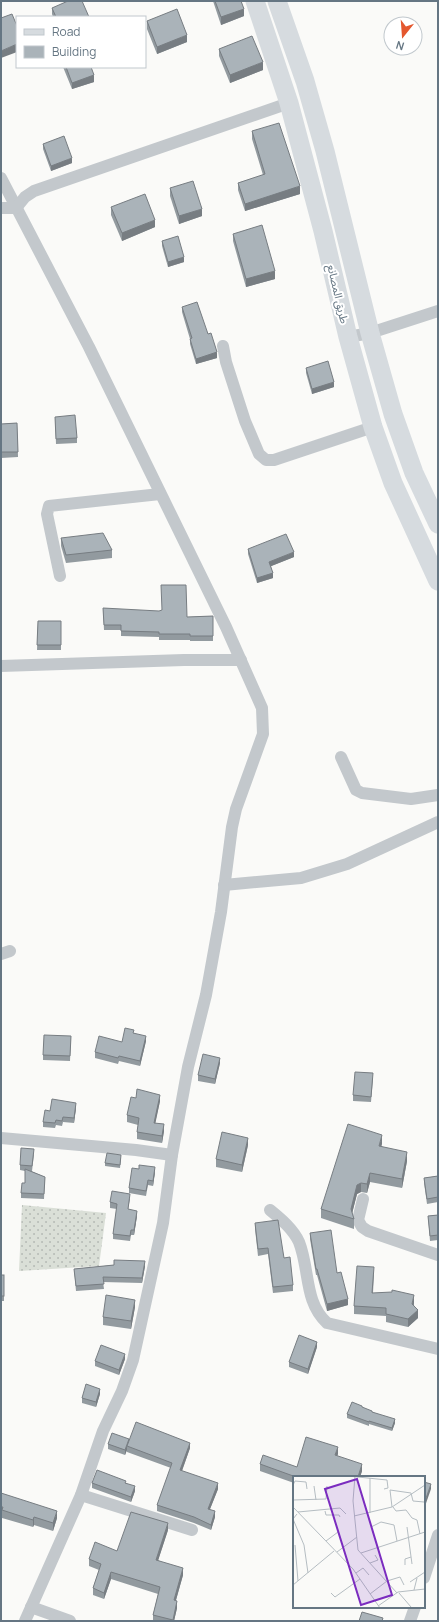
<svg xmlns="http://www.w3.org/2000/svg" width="439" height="1622" font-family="Manrope,'Noto Sans Arabic',sans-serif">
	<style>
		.grass { fill: url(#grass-dots) }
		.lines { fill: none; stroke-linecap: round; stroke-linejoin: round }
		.street { stroke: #c3c8cc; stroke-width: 12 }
		.primary { stroke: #d6dbdf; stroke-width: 19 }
		.wall { fill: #929a9f }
		.shaded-wall { fill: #777d82 }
		.building { fill: #aab3b9; stroke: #777d82 }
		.labels { text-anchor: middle; stroke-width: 4; stroke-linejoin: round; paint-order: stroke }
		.street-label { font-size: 11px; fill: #657683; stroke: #fff }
		.inset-road { fill: none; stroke: #b5bdc2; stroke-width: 1 }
		.view { fill: #7b2cbf; fill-opacity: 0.15; stroke: #7b2cbf; stroke-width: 2 }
		.inset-edge { fill: none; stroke: #657683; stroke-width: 2 }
	</style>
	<defs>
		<pattern id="grass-dots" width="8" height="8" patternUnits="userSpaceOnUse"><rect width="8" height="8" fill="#dadfd7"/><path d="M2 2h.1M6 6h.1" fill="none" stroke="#b4b9b4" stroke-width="1.8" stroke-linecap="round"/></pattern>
	</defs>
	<rect width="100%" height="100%" fill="#fafaf8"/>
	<path class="grass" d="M 22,1205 L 106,1213 L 99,1266 L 19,1271 Z"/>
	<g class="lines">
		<g class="street">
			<path d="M 1,178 L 89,347 L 226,627 L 262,708 L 263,734 L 236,809 L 232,827 L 221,912 L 206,995 L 188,1067 L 172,1155 L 163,1223 L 133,1360 L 122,1391 L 103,1431 L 81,1495 L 25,1621"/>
			<path d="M 1,208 L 16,208 L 25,197 L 34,191 L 289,103"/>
			<path d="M 348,337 L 370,333 L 438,311"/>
			<path d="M 223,346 L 226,362 L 245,421 L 259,454 L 266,460 L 274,460 L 373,427"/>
			<path d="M 60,576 L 47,514 L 49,506 L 160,494"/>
			<path d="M 1,666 L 184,660 L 241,660"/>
			<path d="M 341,757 L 356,790 L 362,793 L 411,799 L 438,795"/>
			<path d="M 224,885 L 301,878 L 347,864 L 438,822"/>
			<path d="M 1,954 L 10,951"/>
			<path d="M 1,1138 L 136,1150 L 172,1155"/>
			<path d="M 363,1199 L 358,1220 L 362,1227 L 368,1231 L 438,1255"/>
			<path d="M 270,1210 C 281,1219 293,1229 299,1242 C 310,1270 304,1302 327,1323 L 438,1349"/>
			<path d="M 81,1495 L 192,1530"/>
			<path d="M 424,1578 L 438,1535"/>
			<path d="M 31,1607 L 70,1621"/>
			<path d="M 410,1621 L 415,1607"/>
		</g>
		<g class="primary">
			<path d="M 255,1 L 289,103 L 323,231 L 348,337 L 373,427 L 393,483 L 438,581"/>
			<path d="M 277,1 L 305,81 L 325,151 L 370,333 L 393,414 L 414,473 L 438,524"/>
		</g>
	</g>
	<g class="wall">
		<path d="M 213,1 L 241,1 L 244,16 L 221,25 Z"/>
		<path d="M 52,8 L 89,17 L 53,17 L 52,14 Z"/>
		<path d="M 147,21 L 187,42 L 157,54 L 147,29 Z"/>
		<path d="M 219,49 L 263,70 L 230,83 L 219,56 Z"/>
		<path d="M 63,67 L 91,67 L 94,82 L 72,89 Z"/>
		<path d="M 252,131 L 300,194 L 245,211 L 238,190 L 238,183 L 263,175 L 252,139 Z"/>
		<path d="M 43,144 L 72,163 L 51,171 L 43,149 Z"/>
		<path d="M 170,188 L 202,216 L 179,224 L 170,196 Z"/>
		<path d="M 111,207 L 155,227 L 122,241 L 111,215 Z"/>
		<path d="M 233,234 L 275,279 L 246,287 L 233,241 Z"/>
		<path d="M 162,241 L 184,262 L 168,267 L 162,246 Z"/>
		<path d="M 182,307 L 208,334 L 217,358 L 196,364 L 190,344 L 190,339 L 182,312 Z"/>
		<path d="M 306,368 L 334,387 L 312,394 L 306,373 Z"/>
		<path d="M 55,417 L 77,438 L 77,443 L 56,444 Z"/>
		<path d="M 17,423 L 18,457 L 1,458 L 1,424 Z"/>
		<path d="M 61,538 L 112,550 L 112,558 L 66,563 L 61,546 Z"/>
		<path d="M 248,549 L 294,557 L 271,566 L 273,578 L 257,583 L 248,554 Z"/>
		<path d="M 103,608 L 187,617 L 213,616 L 213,641 L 190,641 L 190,640 L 159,640 L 159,637 L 121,636 L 121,630 L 104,630 Z"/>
		<path d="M 38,621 L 61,621 L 61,650 L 37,650 Z"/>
		<path d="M 134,1033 L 146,1041 L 140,1066 L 119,1061 L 118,1064 L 95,1058 L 95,1052 L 122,1042 Z"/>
		<path d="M 71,1036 L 70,1061 L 43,1060 L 43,1055 Z"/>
		<path d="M 220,1063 L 215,1084 L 198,1081 L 198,1075 Z"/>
		<path d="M 373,1078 L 371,1102 L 353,1101 L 353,1095 Z"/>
		<path d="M 160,1101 L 155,1123 L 164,1131 L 162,1143 L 137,1139 L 137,1132 L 138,1125 L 127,1122 L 127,1115 Z"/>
		<path d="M 76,1108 L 74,1123 L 63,1122 L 62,1126 L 56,1125 L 55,1128 L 43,1127 L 43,1122 L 50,1111 Z"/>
		<path d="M 382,1144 L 381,1146 L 407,1161 L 402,1188 L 370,1182 L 367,1193 L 361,1192 L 357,1194 L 352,1213 L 354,1219 L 354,1229 L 321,1218 L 321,1209 Z"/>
		<path d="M 248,1145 L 242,1172 L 216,1167 L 216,1159 Z"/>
		<path d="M 34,1154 L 32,1171 L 31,1171 L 45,1177 L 44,1199 L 21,1198 L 21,1193 L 25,1183 L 25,1171 L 20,1170 L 20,1165 Z"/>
		<path d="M 121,1158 L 120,1168 L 105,1166 L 105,1163 Z"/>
		<path d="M 155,1172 L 153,1186 L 148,1185 L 146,1196 L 129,1193 L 129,1188 Z"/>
		<path d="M 438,1176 L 438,1202 L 427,1204 L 424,1183 L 424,1178 Z"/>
		<path d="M 130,1199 L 128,1209 L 137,1216 L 134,1235 L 131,1235 L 130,1241 L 113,1239 L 113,1234 L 117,1209 L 110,1208 L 110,1202 Z"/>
		<path d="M 438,1215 L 438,1240 L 430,1241 L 428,1216 Z"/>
		<path d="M 255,1223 L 293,1285 L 293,1291 L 273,1293 L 268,1254 L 258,1256 L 255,1229 Z"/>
		<path d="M 310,1233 L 337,1273 L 348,1305 L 327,1311 L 317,1275 L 316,1275 L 310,1239 Z"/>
		<path d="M 114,1265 L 145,1266 L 142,1283 L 103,1282 L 104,1289 L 76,1291 L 74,1269 Z"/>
		<path d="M 374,1274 L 373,1293 L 414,1303 L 414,1305 L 418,1318 L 408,1327 L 386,1322 L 386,1316 L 354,1314 L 354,1306 Z"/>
		<rect x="1" y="1275" width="3" height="26"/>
		<path d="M 135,1307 L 131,1329 L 103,1325 L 103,1317 Z"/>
		<path d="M 317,1347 L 308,1374 L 289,1367 L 289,1362 Z"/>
		<path d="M 125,1359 L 119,1375 L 95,1366 L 95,1361 Z"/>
		<path d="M 100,1394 L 96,1407 L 82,1403 L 82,1398 Z"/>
		<path d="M 362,1408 L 395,1423 L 392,1431 L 369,1424 L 369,1426 L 347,1418 L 347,1414 Z"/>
		<path d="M 129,1439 L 190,1448 L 182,1471 L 218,1489 L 210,1509 L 215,1517 L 211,1530 L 194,1523 L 157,1511 L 157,1505 L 171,1468 L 127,1452 L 127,1450 L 125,1455 L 108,1449 L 108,1444 Z"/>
		<path d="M 338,1454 L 337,1456 L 362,1471 L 360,1477 L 294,1477 L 294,1483 L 260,1471 L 260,1464 L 297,1467 Z"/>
		<path d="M 92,1483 L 126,1483 L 135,1491 L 131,1502 L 92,1488 Z"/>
		<path d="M 1,1493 L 57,1518 L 53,1531 L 34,1525 L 33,1527 L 2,1518 L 2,1515 L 1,1514 Z"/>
		<path d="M 168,1530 L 158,1560 L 183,1575 L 176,1600 L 177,1608 L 174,1621 L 153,1621 L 153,1615 L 158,1594 L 111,1579 L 104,1599 L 93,1595 L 93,1588 L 99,1570 L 89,1566 L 89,1559 L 117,1551 Z"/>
	</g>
	<g class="shaded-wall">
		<path d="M 244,9 L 244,16 L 221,25 L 221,17 Z"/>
		<path d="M 187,35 L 187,42 L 157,54 L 157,47 Z"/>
		<path d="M 17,44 L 17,52 L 1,58 L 1,51 Z"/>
		<path d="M 263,62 L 263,70 L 230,83 L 230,75 Z"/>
		<path d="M 94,75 L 94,82 L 72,89 L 72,83 Z"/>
		<path d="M 72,158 L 72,163 L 51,171 L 51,166 Z"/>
		<path d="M 300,186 L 300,194 L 245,211 L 245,204 Z"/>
		<path d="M 202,209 L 202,216 L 179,224 L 179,216 Z"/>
		<path d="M 155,220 L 155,227 L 122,241 L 122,233 Z"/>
		<path d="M 184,257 L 184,262 L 168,267 L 168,262 Z"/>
		<path d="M 275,271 L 275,279 L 246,287 L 246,279 Z"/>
		<path d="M 217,352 L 217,358 L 196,364 L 196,359 Z"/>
		<path d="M 334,382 L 334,387 L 312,394 L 312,389 Z"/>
		<path d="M 294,552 L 294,557 L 269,567 L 269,562 Z"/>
		<path d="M 273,573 L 273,578 L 257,583 L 257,578 Z"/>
		<path d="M 146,1036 L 146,1041 L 140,1066 L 140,1061 Z"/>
		<path d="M 220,1058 L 220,1063 L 215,1084 L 215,1079 Z"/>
		<path d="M 160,1095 L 160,1101 L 154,1130 L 154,1123 Z"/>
		<path d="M 76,1103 L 76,1108 L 74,1123 L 74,1118 Z"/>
		<path d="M 164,1124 L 164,1131 L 162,1143 L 162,1136 Z"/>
		<path d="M 382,1135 L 382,1144 L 379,1155 L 379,1146 Z"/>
		<path d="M 248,1138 L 248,1145 L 242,1172 L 242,1165 Z"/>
		<path d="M 407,1152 L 407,1161 L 402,1188 L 402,1179 Z"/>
		<path d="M 155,1167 L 155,1172 L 153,1186 L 153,1181 Z"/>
		<path d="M 370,1173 L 370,1182 L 367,1193 L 367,1184 Z"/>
		<path d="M 361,1183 L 361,1192 L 357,1194 L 351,1218 L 351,1209 L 357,1185 Z"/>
		<path d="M 137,1211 L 137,1216 L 134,1235 L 134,1230 Z"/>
		<path d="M 145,1261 L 145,1266 L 142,1283 L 142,1278 Z"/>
		<path d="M 414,1295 L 414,1303 L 412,1311 L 412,1304 Z"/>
		<path d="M 348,1299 L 348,1305 L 327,1311 L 327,1304 Z"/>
		<path d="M 135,1300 L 135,1307 L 131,1329 L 131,1321 Z"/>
		<path d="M 418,1310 L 418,1318 L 408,1327 L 408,1319 Z"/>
		<path d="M 317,1342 L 317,1347 L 308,1374 L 308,1369 Z"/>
		<path d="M 125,1354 L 125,1359 L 119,1375 L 119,1370 Z"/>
		<path d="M 100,1389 L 100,1394 L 96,1407 L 96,1402 Z"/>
		<path d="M 395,1419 L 395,1423 L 392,1431 L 392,1428 Z"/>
		<path d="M 129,1439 L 127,1446 L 127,1450 L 125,1455 L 125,1450 Z"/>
		<path d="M 190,1443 L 190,1448 L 180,1476 L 180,1470 Z"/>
		<path d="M 338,1447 L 338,1454 L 335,1462 L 335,1455 Z"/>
		<path d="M 362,1464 L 362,1471 L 360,1477 L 358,1477 Z"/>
		<path d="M 218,1483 L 218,1489 L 208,1514 L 208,1509 Z"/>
		<path d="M 431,1484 L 431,1489 L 424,1509 L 424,1504 Z"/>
		<path d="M 135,1486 L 135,1491 L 131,1502 L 131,1497 Z"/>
		<path d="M 57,1511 L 57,1518 L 53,1531 L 53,1523 Z"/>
		<path d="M 215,1511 L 215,1517 L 211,1530 L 211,1525 Z"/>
		<path d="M 34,1517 L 34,1525 L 33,1527 L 33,1520 Z"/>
		<path d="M 168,1523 L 168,1530 L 156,1567 L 156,1560 Z"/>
		<path d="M 183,1568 L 183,1575 L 174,1607 L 174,1600 Z"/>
		<path d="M 111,1572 L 111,1579 L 104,1599 L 104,1593 Z"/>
		<path d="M 177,1601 L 177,1608 L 174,1621 L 173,1621 Z"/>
	</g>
	<g class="building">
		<path d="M 68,1 L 82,1 L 89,17 L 56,17 L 52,8 Z"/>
		<path d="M 215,1 L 241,1 L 244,9 L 221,17 Z"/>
		<path d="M 177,9 L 187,35 L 157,47 L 147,21 Z"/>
		<path d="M 12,14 L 17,26 L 17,44 L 1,51 L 1,18 Z"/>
		<path d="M 252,36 L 263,62 L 230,75 L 219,49 Z"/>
		<path d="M 66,67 L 91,67 L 94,75 L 72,83 Z"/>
		<path d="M 279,123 L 300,186 L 245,204 L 238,183 L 265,174 L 252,131 Z"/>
		<path d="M 64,136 L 72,158 L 51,166 L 43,144 Z"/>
		<path d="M 193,181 L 202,209 L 179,216 L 170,188 Z"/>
		<path d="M 145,194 L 155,220 L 122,233 L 111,207 Z"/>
		<path d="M 262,225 L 275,271 L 246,279 L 233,234 Z"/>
		<path d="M 178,236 L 184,257 L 168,262 L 162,241 Z"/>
		<path d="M 197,302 L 208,334 L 211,333 L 217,352 L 196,359 L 190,339 L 192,338 L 182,307 Z"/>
		<path d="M 328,361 L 334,382 L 312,389 L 306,368 Z"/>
		<path d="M 75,415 L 77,438 L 56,439 L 55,417 Z"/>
		<path d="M 17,423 L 18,452 L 1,452 L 1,424 Z"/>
		<path d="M 103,533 L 112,550 L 66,555 L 61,538 Z"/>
		<path d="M 286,534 L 294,552 L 269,562 L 273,573 L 257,578 L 248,549 Z"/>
		<path d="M 161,585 L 186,585 L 187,617 L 213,616 L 213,636 L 190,636 L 190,634 L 159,634 L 159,632 L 121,631 L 121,625 L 104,625 L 103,608 L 159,611 L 162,610 Z"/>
		<path d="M 38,621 L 61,621 L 61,645 L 37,645 Z"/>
		<path d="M 125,1028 L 134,1030 L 133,1033 L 146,1036 L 140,1061 L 119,1056 L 118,1058 L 95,1052 L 99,1036 L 122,1042 Z"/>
		<path d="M 44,1035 L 71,1036 L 70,1056 L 43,1055 Z"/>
		<path d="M 203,1054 L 220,1058 L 215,1079 L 198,1075 Z"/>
		<path d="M 355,1072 L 373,1073 L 371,1097 L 353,1095 Z"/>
		<path d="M 137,1089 L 160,1095 L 154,1123 L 164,1124 L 162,1136 L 137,1132 L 139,1118 L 127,1115 L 131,1097 L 136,1098 Z"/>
		<path d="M 52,1099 L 76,1103 L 74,1118 L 63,1117 L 62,1121 L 56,1120 L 55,1123 L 43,1122 L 45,1110 L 50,1111 Z"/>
		<path d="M 348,1124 L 382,1135 L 379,1146 L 407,1152 L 402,1179 L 370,1173 L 367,1184 L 361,1183 L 357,1185 L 351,1209 L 354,1219 L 321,1209 Z"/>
		<path d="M 222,1132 L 248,1138 L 242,1165 L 216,1159 Z"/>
		<path d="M 21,1148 L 34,1149 L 32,1166 L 20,1165 Z"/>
		<path d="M 107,1153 L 121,1155 L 120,1165 L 105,1163 Z"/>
		<path d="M 139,1165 L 155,1167 L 153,1181 L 148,1180 L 146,1191 L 129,1188 L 132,1168 L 139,1169 Z"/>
		<path d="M 25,1169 L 45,1177 L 44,1194 L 21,1193 L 22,1183 L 25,1183 Z"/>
		<path d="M 438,1176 L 438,1197 L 427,1199 L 424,1178 Z"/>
		<path d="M 112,1191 L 130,1194 L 128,1209 L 137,1211 L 134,1230 L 131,1230 L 130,1236 L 113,1234 L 117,1204 L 110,1202 Z"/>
		<path d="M 438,1215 L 438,1235 L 430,1236 L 428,1216 Z"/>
		<path d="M 278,1220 L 284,1258 L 290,1257 L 293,1285 L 273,1287 L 268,1248 L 258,1249 L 255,1223 Z"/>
		<path d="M 331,1230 L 337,1273 L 341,1272 L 348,1299 L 327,1304 L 317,1269 L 316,1269 L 310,1233 Z"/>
		<path d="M 114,1260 L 145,1261 L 142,1278 L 103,1277 L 104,1284 L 76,1286 L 74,1269 L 114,1265 Z"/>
		<path d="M 357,1266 L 374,1267 L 372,1293 L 392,1292 L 392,1290 L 414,1295 L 412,1304 L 418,1310 L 408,1319 L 386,1314 L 386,1308 L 354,1306 Z"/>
		<rect x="1" y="1275" width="3" height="21"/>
		<path d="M 106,1295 L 135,1300 L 131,1321 L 103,1317 Z"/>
		<path d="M 299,1335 L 317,1342 L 308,1369 L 289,1362 Z"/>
		<path d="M 101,1345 L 125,1354 L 119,1370 L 95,1361 Z"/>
		<path d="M 86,1384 L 100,1389 L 96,1402 L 82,1398 Z"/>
		<path d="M 352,1402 L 362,1406 L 362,1407 L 372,1411 L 372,1412 L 395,1419 L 392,1428 L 369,1421 L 369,1422 L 347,1414 Z"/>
		<path d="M 136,1422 L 190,1443 L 180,1470 L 218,1483 L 208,1509 L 215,1511 L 211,1525 L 194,1517 L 157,1505 L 172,1463 L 127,1446 Z"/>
		<path d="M 112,1433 L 129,1439 L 125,1450 L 108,1444 Z"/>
		<path d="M 306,1437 L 338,1447 L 335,1455 L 362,1464 L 358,1477 L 296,1477 L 260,1464 L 263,1455 L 297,1467 Z"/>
		<path d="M 97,1470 L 126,1481 L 125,1483 L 135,1486 L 131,1497 L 92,1483 Z"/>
		<path d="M 424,1482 L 431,1484 L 424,1504 Z"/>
		<path d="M 1,1493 L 57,1511 L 53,1523 L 34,1517 L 33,1520 L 2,1510 L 3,1507 L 1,1507 Z"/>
		<path d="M 131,1512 L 168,1523 L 156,1560 L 183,1568 L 174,1600 L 177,1601 L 173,1620 L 153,1615 L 160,1587 L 111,1572 L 104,1593 L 93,1588 L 101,1564 L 89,1559 L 95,1542 L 117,1551 Z"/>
		<path d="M 362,1612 L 383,1618 L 382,1621 L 359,1621 Z"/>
	</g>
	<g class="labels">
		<g class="street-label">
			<text transform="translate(338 294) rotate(77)" y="4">طريق المصانع</text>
		</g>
	</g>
	<g transform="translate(293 1476)">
		<rect width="132" height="132" fill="#fafaf8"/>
		<path class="inset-road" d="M 55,0 L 94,4 L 95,12 L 91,13M 62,0 L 60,25 L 65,74 L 104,117M 77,2 L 77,37M 0,9 L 2,5 L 13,6 L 14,13M 21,10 L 23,24M 0,24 L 33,23 L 34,10M 0,31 L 60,93 L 87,132M 99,31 L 97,14 L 118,17 L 120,25 L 131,26M 100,31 L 103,35 L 113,34 L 119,42 L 124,44 L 127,58M 32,35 L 33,39 L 46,39 L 47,41M 5,36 L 47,32 L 53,38M 4,38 L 0,43 L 11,69 L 15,97M 61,40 L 99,31 L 132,9M 78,51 L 88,46 L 101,49 L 104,65M 114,51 L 119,88M 33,65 L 45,56M 2,69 L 5,105M 44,76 L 64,61M 68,77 L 132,56M 77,87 L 85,84 L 82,79M 112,89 L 112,83 L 118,81M 63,97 L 70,92 L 76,99M 117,106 L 132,96M 0,109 L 41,75M 121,114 L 124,102M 38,117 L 42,121 L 67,103M 106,117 L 118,131M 77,118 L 94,105 L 107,101 L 111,109M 85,130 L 105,116 L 132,113"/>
		<path class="view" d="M 64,3 L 99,119 L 68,129 L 32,13 Z"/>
		<rect width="132" height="132" class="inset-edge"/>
	</g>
	<rect width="439" height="1622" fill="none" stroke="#657683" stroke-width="4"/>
	<rect x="16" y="16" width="130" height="52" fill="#ffffff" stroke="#c1c8cd"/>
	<rect x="24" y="29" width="20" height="6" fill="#d6dbdf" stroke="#c1c8cd"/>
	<text x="52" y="36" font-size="12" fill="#657683">Road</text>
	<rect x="24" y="46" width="20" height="12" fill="#aab3b9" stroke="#c1c8cd"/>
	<text x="52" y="56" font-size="12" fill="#657683">Building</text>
	<g transform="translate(403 36) rotate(197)"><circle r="19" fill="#ffffff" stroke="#c1c8cd"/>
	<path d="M0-3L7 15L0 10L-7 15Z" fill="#e4572e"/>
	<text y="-6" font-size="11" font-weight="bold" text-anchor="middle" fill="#657683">N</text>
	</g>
</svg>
